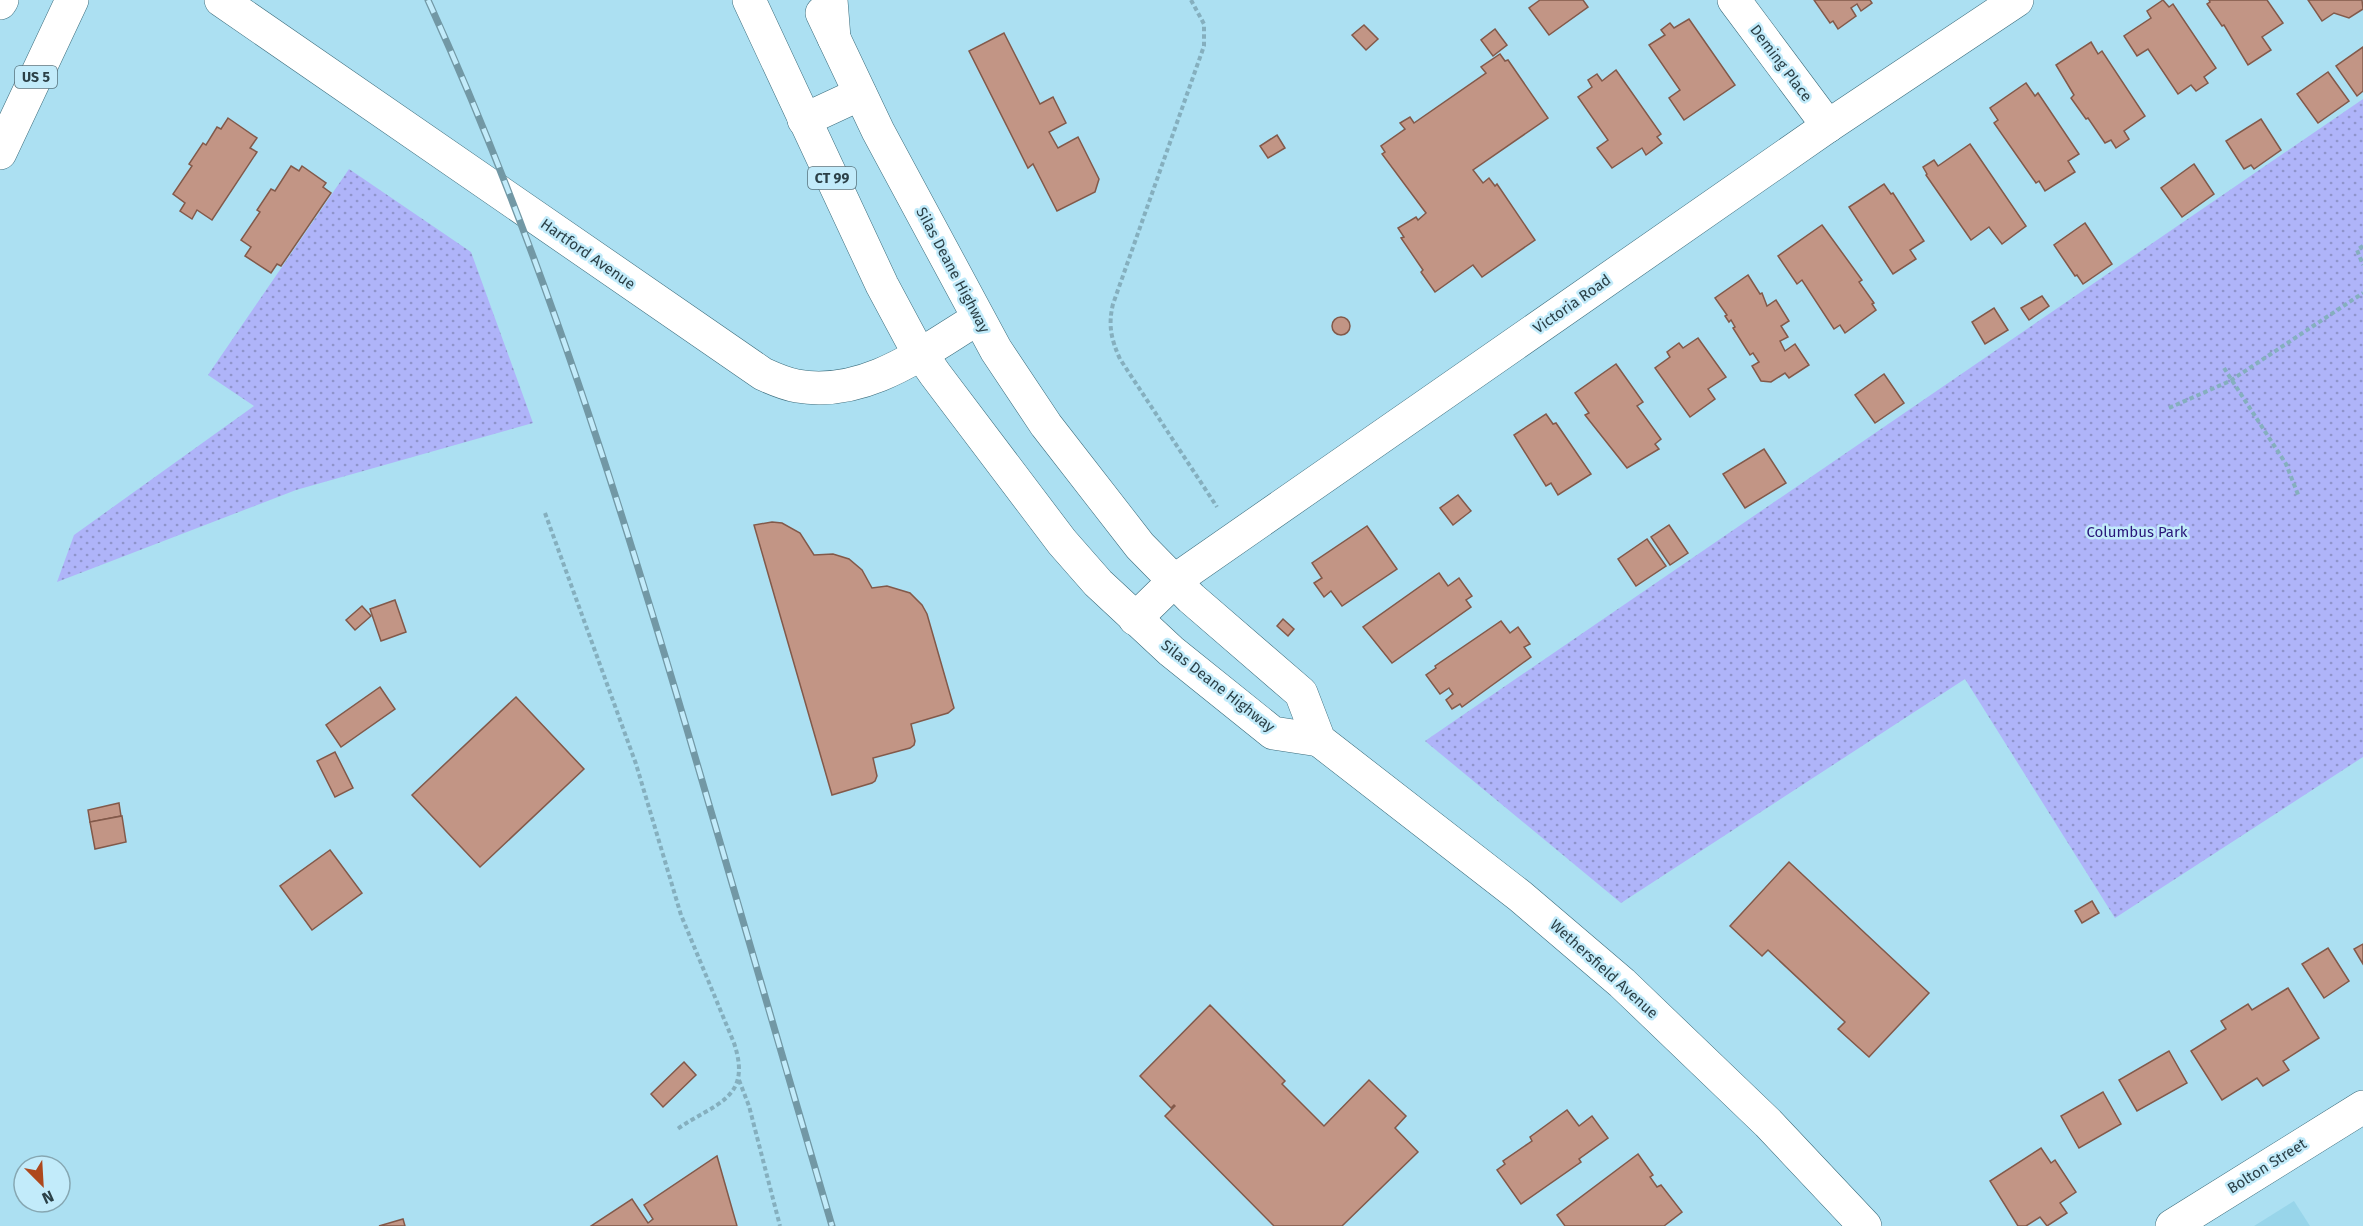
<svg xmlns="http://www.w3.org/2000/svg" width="2363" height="1226" font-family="'Fira Sans',sans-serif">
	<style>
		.built { fill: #98d5ea }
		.park { fill: url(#park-dots) }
		.building { fill: #c29585; stroke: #82594a; stroke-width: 1.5 }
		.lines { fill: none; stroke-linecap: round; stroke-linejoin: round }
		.minor-casing { stroke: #3b6c7c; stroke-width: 34 }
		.tertiary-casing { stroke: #3b6c7c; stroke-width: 34 }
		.primary-casing { stroke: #3b6c7c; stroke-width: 34 }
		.motorway-casing { stroke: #3b6c7c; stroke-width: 34 }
		.path { stroke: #85afbe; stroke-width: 4; stroke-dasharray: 4.5 3; stroke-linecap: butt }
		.minor { stroke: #fff; stroke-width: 33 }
		.tertiary { stroke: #fff; stroke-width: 33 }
		.primary { stroke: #fff; stroke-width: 33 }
		.motorway { stroke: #fff; stroke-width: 33 }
		.rail-casing { stroke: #7298a5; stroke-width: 7 }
		.rail { stroke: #c2ebfa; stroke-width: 4.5; stroke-dasharray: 14; stroke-linecap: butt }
		.labels { text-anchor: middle; stroke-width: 5; stroke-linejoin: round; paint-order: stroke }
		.shield { fill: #c2ebfa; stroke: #58737d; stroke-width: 1.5 }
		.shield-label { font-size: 14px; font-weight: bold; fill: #2b4047 }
		.street-label { font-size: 15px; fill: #2b4047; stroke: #c2ebfa }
		.park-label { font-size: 15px; fill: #291679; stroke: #c2ebfa }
	</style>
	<defs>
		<pattern id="park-dots" width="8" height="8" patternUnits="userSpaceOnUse" patternTransform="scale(1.5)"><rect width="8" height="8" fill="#afb4f9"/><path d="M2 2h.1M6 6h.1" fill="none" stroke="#8f94cb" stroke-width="1.8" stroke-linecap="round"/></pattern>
	</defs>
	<rect width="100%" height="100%" fill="#ace0f2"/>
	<path class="built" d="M 2294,1201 L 2310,1226 L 2254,1226 Z"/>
	<g class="park">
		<path d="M 2363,99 L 2363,757 L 2115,918 L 1965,679 L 1621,903 L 1425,741 Z"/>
		<path d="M 349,169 L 471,252 L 533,423 L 296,490 L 57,582 L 74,535 L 254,406 L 208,375 Z"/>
	</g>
	<g class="building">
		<path d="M 1540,0 L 1583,0 L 1588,7 L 1549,35 L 1529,8 Z"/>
		<path d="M 1814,0 L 1870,0 L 1872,3 L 1861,11 L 1857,4 L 1851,8 L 1856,16 L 1838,29 L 1833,21 L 1830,23 Z"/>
		<path d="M 2163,0 L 2169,7 L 2173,4 L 2216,68 L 2204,77 L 2208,83 L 2196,91 L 2191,85 L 2178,94 L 2148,49 L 2137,56 L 2124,36 L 2151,18 L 2147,11 Z"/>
		<path d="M 2209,0 L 2267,0 L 2283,23 L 2262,37 L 2271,50 L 2248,65 L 2224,25 L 2222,26 L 2207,4 L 2210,2 Z"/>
		<path d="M 2308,0 L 2362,0 L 2363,9 L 2349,18 L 2334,13 L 2322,21 Z"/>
		<path d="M 1689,19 L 1735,85 L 1684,120 L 1669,98 L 1680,90 L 1649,45 L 1665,35 L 1661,30 L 1670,23 L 1674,28 Z"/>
		<path d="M 1364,25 L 1378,39 L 1366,50 L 1352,35 Z"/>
		<path d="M 1495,29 L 1507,45 L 1493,56 L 1481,40 Z"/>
		<path d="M 1004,33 L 1040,104 L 1053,97 L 1066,123 L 1049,132 L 1058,148 L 1078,137 L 1099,179 L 1095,192 L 1057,211 L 1033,164 L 1028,168 L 969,51 Z"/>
		<path d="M 2091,42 L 2098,54 L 2102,51 L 2145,116 L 2124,131 L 2129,139 L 2116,148 L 2111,140 L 2105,143 L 2088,118 L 2086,119 L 2071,98 L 2074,95 L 2056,65 Z"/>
		<path d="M 2363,47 L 2363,91 L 2357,96 L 2336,66 Z"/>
		<path d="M 1500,54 L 1505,61 L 1508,60 L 1548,118 L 1473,170 L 1483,183 L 1489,178 L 1495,186 L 1497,184 L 1535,240 L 1482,277 L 1473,265 L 1435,292 L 1421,272 L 1423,270 L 1401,238 L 1404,237 L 1398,228 L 1416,217 L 1418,220 L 1426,213 L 1382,154 L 1385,152 L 1381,146 L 1405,129 L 1400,123 L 1410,117 L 1414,123 L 1486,73 L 1481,67 Z"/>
		<path d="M 1616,70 L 1661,134 L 1657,137 L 1662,143 L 1646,155 L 1642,148 L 1612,168 L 1597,148 L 1608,140 L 1578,97 L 1592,87 L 1588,80 L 1597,74 L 1602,81 Z"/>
		<path d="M 2328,72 L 2349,101 L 2318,123 L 2297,94 Z"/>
		<path d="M 2026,83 L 2035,96 L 2038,93 L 2079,154 L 2068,161 L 2075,172 L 2045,191 L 2039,181 L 2036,183 L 1994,123 L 1998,120 L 1990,108 Z"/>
		<path d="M 228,118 L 257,138 L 250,148 L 257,152 L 212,220 L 197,210 L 192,219 L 180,211 L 185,203 L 173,194 L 192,166 L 189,164 L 203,143 L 206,145 L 217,127 L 221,129 Z"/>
		<path d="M 2261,119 L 2281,150 L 2254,169 L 2251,165 L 2244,169 L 2226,141 Z"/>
		<path d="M 1277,135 L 1285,148 L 1268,158 L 1260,146 Z"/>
		<path d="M 1970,144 L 2026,226 L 2002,244 L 1989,227 L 1971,240 L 1926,175 L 1927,174 L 1923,167 L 1934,160 L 1938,166 Z"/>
		<path d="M 2194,164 L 2214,194 L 2182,217 L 2161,188 Z"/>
		<path d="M 291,166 L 299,171 L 302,166 L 326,183 L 323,187 L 331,193 L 281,266 L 277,264 L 271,273 L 245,256 L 251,247 L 241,240 L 260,212 L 257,210 L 271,189 L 275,191 Z"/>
		<path d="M 1884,184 L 1891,194 L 1893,193 L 1924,241 L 1910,250 L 1916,259 L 1893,274 L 1849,207 Z"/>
		<path d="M 2085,223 L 2112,264 L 2083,284 L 2077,275 L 2075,276 L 2054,245 Z"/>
		<path d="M 1822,225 L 1862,280 L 1859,282 L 1874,303 L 1872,304 L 1876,310 L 1845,333 L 1840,325 L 1834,329 L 1802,280 L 1797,284 L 1778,256 Z"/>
		<path d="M 1748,275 L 1760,294 L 1762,293 L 1767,306 L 1776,300 L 1789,321 L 1781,326 L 1788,337 L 1780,341 L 1785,351 L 1795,344 L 1809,365 L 1789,378 L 1785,373 L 1771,382 L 1761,381 L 1752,366 L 1759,362 L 1753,353 L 1750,355 L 1733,328 L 1735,327 L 1731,320 L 1729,322 L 1725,316 L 1727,315 L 1715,298 Z"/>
		<path d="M 2042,296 L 2049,306 L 2029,320 L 2021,308 Z"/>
		<path d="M 1994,308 L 2008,330 L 1985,344 L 1972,322 Z"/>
		<circle cx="1341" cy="326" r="9"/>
		<path d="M 1698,338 L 1726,377 L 1708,389 L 1715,399 L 1690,417 L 1655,368 L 1670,357 L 1667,352 L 1679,343 L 1683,348 Z"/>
		<path d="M 1616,364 L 1643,402 L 1637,406 L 1661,439 L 1655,444 L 1659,449 L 1627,468 L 1585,415 L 1589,413 L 1575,393 Z"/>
		<path d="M 1884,374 L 1904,403 L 1875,423 L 1855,395 Z"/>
		<path d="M 1546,414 L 1553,424 L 1556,423 L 1591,474 L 1558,495 L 1551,483 L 1546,486 L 1514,435 Z"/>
		<path d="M 1764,449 L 1786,483 L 1745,508 L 1723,474 Z"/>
		<path d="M 1458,495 L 1471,511 L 1453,525 L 1440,508 Z"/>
		<path d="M 772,522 L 782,523 L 800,533 L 814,555 L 833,554 L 849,559 L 862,570 L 872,588 L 887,586 L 910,593 L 922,605 L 927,614 L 954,708 L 948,713 L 911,724 L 915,741 L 914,745 L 910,748 L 873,758 L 877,776 L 875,781 L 872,783 L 832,795 L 754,525 Z"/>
		<path d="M 1669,525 L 1688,553 L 1670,565 L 1651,537 Z"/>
		<path d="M 1367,526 L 1397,569 L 1342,606 L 1331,591 L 1324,597 L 1314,583 L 1322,578 L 1312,563 Z"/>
		<path d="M 1647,539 L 1666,566 L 1636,586 L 1618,559 Z"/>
		<path d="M 1439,573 L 1448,586 L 1459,578 L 1472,596 L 1466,600 L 1471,607 L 1392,663 L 1363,627 Z"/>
		<path d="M 395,600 L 406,632 L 381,641 L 370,609 Z"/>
		<path d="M 362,606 L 371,616 L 355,630 L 346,620 Z"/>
		<path d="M 1283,619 L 1294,629 L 1288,636 L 1277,626 Z"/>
		<path d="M 1501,621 L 1510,633 L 1518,627 L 1530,644 L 1524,647 L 1531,657 L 1462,707 L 1460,704 L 1452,709 L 1446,700 L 1453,694 L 1449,688 L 1440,694 L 1426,675 L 1436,668 L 1435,666 Z"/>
		<path d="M 380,687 L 395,709 L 341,747 L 326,725 Z"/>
		<path d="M 516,697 L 584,769 L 480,867 L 412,795 Z"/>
		<path d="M 335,752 L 353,788 L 335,797 L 317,761 Z"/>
		<path d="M 119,803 L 121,816 L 90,822 L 88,810 Z"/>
		<path d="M 122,816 L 126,842 L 95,849 L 90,822 Z"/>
		<path d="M 330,850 L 362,893 L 312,930 L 280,886 Z"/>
		<path d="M 1789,862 L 1929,993 L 1869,1057 L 1838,1029 L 1845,1022 L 1768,950 L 1762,956 L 1730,926 Z"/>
		<path d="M 2092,901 L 2099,913 L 2082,923 L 2075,911 Z"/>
		<path d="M 2363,944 L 2363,964 L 2354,949 Z"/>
		<path d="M 2328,948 L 2349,981 L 2324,998 L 2302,964 Z"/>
		<path d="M 2288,988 L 2319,1038 L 2283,1061 L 2289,1070 L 2263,1086 L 2257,1078 L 2222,1100 L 2191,1051 L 2226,1029 L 2221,1021 L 2248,1004 L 2252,1010 Z"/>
		<path d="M 1210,1005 L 1285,1081 L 1282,1084 L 1324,1126 L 1369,1080 L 1406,1116 L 1395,1128 L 1418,1152 L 1342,1226 L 1274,1226 L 1165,1116 L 1175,1106 L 1174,1105 L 1171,1108 L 1140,1076 Z"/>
		<path d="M 2169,1051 L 2187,1083 L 2137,1111 L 2119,1080 Z"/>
		<path d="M 684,1062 L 696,1075 L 663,1107 L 651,1094 Z"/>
		<path d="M 2103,1092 L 2121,1124 L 2079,1148 L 2061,1116 Z"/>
		<path d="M 1567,1110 L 1579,1126 L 1592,1116 L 1608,1138 L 1579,1159 L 1581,1162 L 1521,1204 L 1497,1170 L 1505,1164 L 1503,1161 L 1532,1141 L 1530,1137 Z"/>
		<path d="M 2041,1148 L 2051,1163 L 2055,1160 L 2076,1192 L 2060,1203 L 2067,1213 L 2047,1226 L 2040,1217 L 2026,1226 L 2018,1226 L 1990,1181 Z"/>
		<path d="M 1638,1154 L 1653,1175 L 1650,1177 L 1657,1187 L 1661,1185 L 1682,1212 L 1664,1226 L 1565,1226 L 1557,1215 Z"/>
		<path d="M 717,1156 L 737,1226 L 591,1226 L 632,1199 L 648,1223 L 653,1219 L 644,1205 Z"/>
		<path d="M 403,1219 L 405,1226 L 379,1226 Z"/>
	</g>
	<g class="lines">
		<defs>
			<g id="minor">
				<path d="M 1734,0 L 1828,126"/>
				<path d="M 1135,619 L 1174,581 L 1828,126 L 2017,0"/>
				<path d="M 2172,1226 L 2363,1107"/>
			</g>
			<path id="tertiary" d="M 221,0 L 763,374 C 774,379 785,384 797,386 C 865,398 923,352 977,319"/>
			<g id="primary">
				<path d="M 749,0 L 882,285 L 912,341 L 935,374 L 1062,542 L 1098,583 L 1171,651 L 1273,733 L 1319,740"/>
				<path d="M 822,13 L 878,131 L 996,350 L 1046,425 L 1140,546 L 1191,598 L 1301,693 L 1319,740 L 1520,896 L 1622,983 L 1768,1123 L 1865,1226"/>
				<path d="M 804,120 L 860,94"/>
			</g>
			<g id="motorway">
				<path d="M 831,0 L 834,38"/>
				<path d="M 0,3 L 2,0"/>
				<path d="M 0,153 L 72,0"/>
			</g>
		</defs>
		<use href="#minor" class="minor-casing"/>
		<use href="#tertiary" class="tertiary-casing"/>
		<use href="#primary" class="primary-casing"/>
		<use href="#motorway" class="motorway-casing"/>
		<g class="path">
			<path d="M 1191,0 L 1204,24 L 1204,46 L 1113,304 C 1108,325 1111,339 1120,359 L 1217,507"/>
			<path d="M 2363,246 L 2357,250 L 2363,265"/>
			<path d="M 2224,368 L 2286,464 L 2299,497"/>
			<path d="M 2169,408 L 2230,381 L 2363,293"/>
			<path d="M 545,513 L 636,764 L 681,915 L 734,1043 C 753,1100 714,1103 676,1130"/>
			<path d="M 739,1080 L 749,1106 L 780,1226"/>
		</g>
		<use href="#minor" class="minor"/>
		<use href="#tertiary" class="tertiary"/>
		<use href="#primary" class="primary"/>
		<use href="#motorway" class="motorway"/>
		<defs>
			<path id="rail" d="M 428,0 C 542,250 624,514 701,777 C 745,927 788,1076 832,1226"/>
		</defs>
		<use href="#rail" class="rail-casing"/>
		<use href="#rail" class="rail"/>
	</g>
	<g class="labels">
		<g class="shield">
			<rect x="15" y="66" width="42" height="22" rx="4.5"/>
			<rect x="808" y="167" width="48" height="22" rx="4.5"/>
		</g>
		<g class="shield-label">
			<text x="36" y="82">US 5</text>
			<text x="832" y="183">CT 99</text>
		</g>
		<g class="street-label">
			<text transform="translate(1781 63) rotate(53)" y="5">Deming Place</text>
			<text transform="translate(588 254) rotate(35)" y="5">Hartford Avenue</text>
			<text transform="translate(953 270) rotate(62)" y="5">Silas Deane Highway</text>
			<text transform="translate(1572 304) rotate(-35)" y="5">Victoria Road</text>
			<text transform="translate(1218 686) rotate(38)" y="5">Silas Deane Highway</text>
			<text transform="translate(1604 969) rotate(42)" y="5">Wethersfield Avenue</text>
			<text transform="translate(2267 1166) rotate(-32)" y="5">Bolton Street</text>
		</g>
		<g class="park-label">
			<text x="2137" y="537">Columbus Park</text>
		</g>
	</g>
	<g transform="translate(42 1184) rotate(156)"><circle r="28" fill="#c2ebfa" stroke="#86a7b2" stroke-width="1.5"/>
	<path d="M0-4.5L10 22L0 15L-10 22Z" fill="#ae481d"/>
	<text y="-9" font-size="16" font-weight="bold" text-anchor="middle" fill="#2b4047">N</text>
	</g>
</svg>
